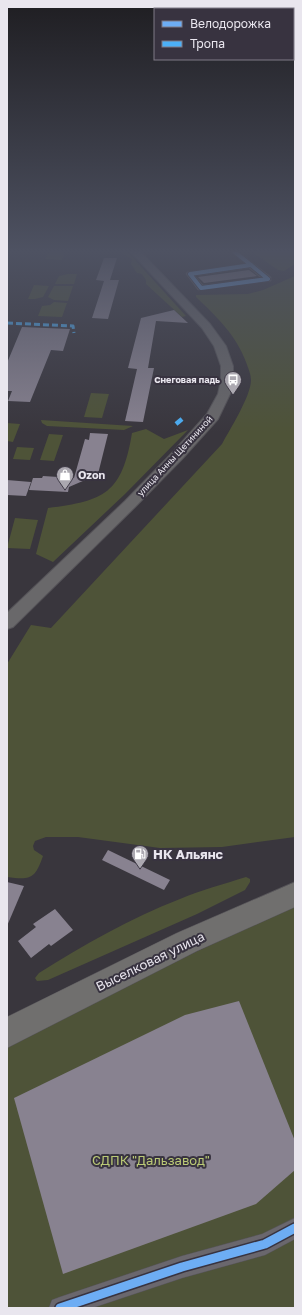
<svg xmlns="http://www.w3.org/2000/svg" width="302" height="1315" font-family="'Golos Text',sans-serif">
	<style>
		.green { fill: #4e5338 }
		.building { fill: #888290 }
		.lines { fill: none; stroke-linecap: round; stroke-linejoin: round }
		.street-casing { stroke: #555358; stroke-width: 1 }
		.secondary-casing { stroke: #555358; stroke-width: 2 }
		.primary-casing { stroke: #555358; stroke-width: 1 }
		.street { fill: #6a676d; fill-rule: evenodd }
		.secondary { fill: #69686a; fill-rule: evenodd }
		.primary { fill: #706f6e; fill-rule: evenodd }
		.quiet-far1 { stroke: #4cb0f7; stroke-width: 3; stroke-dasharray: 6 3; stroke-linecap: butt }
		.quiet { stroke: #4cb0f7; stroke-width: 4.5; stroke-dasharray: 8 4.5; stroke-linecap: butt }
		.cycleway-far1-casing { stroke: #383340; stroke-width: 5.5 }
		.cycleway-casing { stroke: #383340; stroke-width: 12 }
		.cycleway-far1 { stroke: #6dadf4; stroke-width: 4 }
		.cycleway { stroke: #6dadf4; stroke-width: 9 }
		.labels { text-anchor: middle; stroke-width: 4; stroke-linejoin: round; paint-order: stroke }
		.far-poi-label { font-size: 9px; font-weight: bold; fill: #e9e6ee; stroke: #383340; text-anchor: end }
		.far-street-label { font-size: 9px; fill: #e9e6ee; stroke: #383340 }
		.poi-label { font-size: 11px; font-weight: bold; fill: #e9e6ee; stroke: #383340; text-anchor: start }
		.near-poi-label { font-size: 13px; font-weight: bold; fill: #e9e6ee; stroke: #383340; text-anchor: start }
		.near-street-label { font-size: 13px; fill: #e9e6ee; stroke: #383340 }
		.near-park-label { font-size: 13px; fill: #bbca76; stroke: #383340 }
	</style>
	<rect width="100%" height="100%" fill="#39363d"/>
	<g class="green">
		<path d="M 50,249 L 66,249 L 62,260 L 45,259 Z"/>
		<path d="M 114,249 L 125,249 L 186,316 L 182,317 L 146,284 L 146,280 L 142,274 L 137,273 L 131,264 L 132,259 Z"/>
		<path d="M 248,249 L 295,249 L 295,264 L 284,271 L 278,270 Z"/>
		<path d="M 68,274 L 77,274 L 74,284 L 55,284 L 59,276 Z"/>
		<path d="M 295,276 L 295,837 L 222,847 L 160,848 L 78,837 L 46,837 L 35,841 L 33,846 L 34,850 L 43,856 C 35,879 31,880 7,877 L 7,664 L 31,625 L 51,628 L 222,444 C 230,429 251,396 251,380 C 251,374 248,368 246,362 C 236,335 217,317 196,297 L 196,295 L 248,294 L 263,290 Z"/>
		<path d="M 34,285 L 49,286 L 43,297 L 35,299 L 28,299 Z"/>
		<path d="M 54,286 L 73,286 L 68,301 L 54,300 L 48,297 Z"/>
		<path d="M 54,302 L 67,303 L 62,317 L 38,316 L 42,306 L 50,305 Z"/>
		<path d="M 91,393 L 109,394 L 102,418 L 84,417 Z"/>
		<path d="M 41,420 L 133,426 L 124,430 L 47,426 L 42,423 Z"/>
		<path d="M 7,423 L 20,424 L 13,442 L 7,441 Z"/>
		<path d="M 146,429 L 164,439 L 188,430 L 125,494 L 53,562 L 36,554 L 48,508 C 105,501 122,493 132,433 Z"/>
		<path d="M 49,434 L 63,435 L 54,461 L 40,460 Z"/>
		<path d="M 17,447 L 34,448 L 30,460 L 13,459 Z"/>
		<path d="M 15,518 L 38,520 L 30,549 L 7,548 Z"/>
		<path d="M 246,877 L 250,879 L 250,882 L 245,890 L 197,914 L 48,980 L 37,981 L 35,978 L 39,973 C 84,945 130,918 180,899 C 201,890 224,884 246,877 Z"/>
		<path d="M 295,905 L 295,1308 L 7,1308 L 7,1041 Z"/>
	</g>
	<g class="building">
		<path d="M 104,258 L 117,258 L 110,280 L 119,280 L 108,319 L 92,318 L 104,281 L 96,280 Z"/>
		<path d="M 249,270 L 257,276 L 204,283 L 198,277 Z"/>
		<path d="M 174,310 L 188,323 L 156,321 L 148,368 L 154,368 L 143,422 L 125,421 L 137,369 L 128,368 L 141,318 Z"/>
		<path d="M 22,327 L 70,329 L 63,351 L 51,350 L 30,402 L 8,401 L 12,391 L 7,391 L 7,363 Z"/>
		<path d="M 90,433 L 108,434 L 97,478 L 92,477 L 69,487 L 68,492 L 29,490 L 33,478 L 42,478 L 43,476 L 74,478 L 85,439 L 89,440 Z"/>
		<path d="M 7,480 L 31,482 L 26,496 L 7,495 Z"/>
		<path d="M 108,850 L 170,880 L 164,890 L 102,860 Z"/>
		<path d="M 7,882 L 24,886 L 7,926 Z"/>
		<path d="M 55,909 L 73,930 L 51,946 L 49,944 L 31,958 L 18,941 L 36,927 L 33,924 Z"/>
		<path d="M 239,1001 L 295,1141 L 295,1170 L 256,1204 L 63,1274 L 14,1098 L 185,1015 Z"/>
	</g>
	<g class="lines">
		<defs>
			<g id="street">
				<path d="M 228,249 L 235,249 L 271,277 L 271,281 L 198,290 L 186,274 L 187,272 L 245,264 ZM 249,268 L 261,278 L 203,285 L 195,276 Z"/>
				<path d="M 295,1218 L 295,1239 L 265,1255 L 182,1278 L 92,1308 L 49,1308 L 52,1300 L 60,1297 L 182,1256 L 262,1234 Z"/>
			</g>
			<path id="secondary" d="M 128,249 L 138,249 L 210,324 L 226,346 L 233,366 L 233,380 L 230,394 L 218,419 L 183,458 L 135,507 L 13,627 L 7,629 L 7,613 L 125,501 L 173,452 L 207,414 L 218,394 L 221,380 L 221,366 L 214,346 L 202,328 Z"/>
			<path id="primary" d="M 295,882 L 295,907 L 197,951 L 7,1048 L 7,1017 L 177,933 Z"/>
		</defs>
		<use href="#street" class="street-casing"/>
		<use href="#secondary" class="secondary-casing"/>
		<use href="#primary" class="primary-casing"/>
		<use href="#street" class="street"/>
		<use href="#secondary" class="secondary"/>
		<use href="#primary" class="primary"/>
		<path class="quiet-far1" d="M 7,323 L 73,326 L 74,333"/>
		<path class="quiet" d="M 176,424 L 182,419"/>
		<defs>
			<g id="cycleway-far1">
				<path d="M 231,249 L 251,265"/>
				<path d="M 251,265 L 268,279 L 201,288 L 190,274 Z"/>
			</g>
			<path id="cycleway" d="M 60,1308 L 182,1267 L 265,1244 L 295,1228"/>
		</defs>
		<use href="#cycleway-far1" class="cycleway-far1-casing"/>
		<use href="#cycleway" class="cycleway-casing"/>
		<use href="#cycleway-far1" class="cycleway-far1"/>
		<use href="#cycleway" class="cycleway"/>
	</g>
	<linearGradient id="sky" x2="0" y2="1"><stop stop-color="#1f1e22"/><stop offset="0.58" stop-color="#4e5262"/><stop offset="1" stop-color="#4e5262" stop-opacity="0"/></linearGradient>
	<rect width="302" height="433" fill="url(#sky)"/>
	<defs>
		<symbol id="bus-pin" viewBox="-11 -11 22 30"><path d="M0 17L-7.5 6A9.5 9.5 0 1 1 7.5 6Z" fill="#aba8b0" stroke="#383340"/><path d="M-5-6H5V4H4V6H2V4H-2V6H-4V4H-5ZM-3.5-4V0h7V-4ZM-3.5 1.2v1.5H-2V1.2ZM2 1.2v1.5H3.5V1.2Z" fill="#fff"/></symbol>
		<symbol id="shop-pin" viewBox="-11 -11 22 30"><path d="M0 17L-7.5 6A9.5 9.5 0 1 1 7.5 6Z" fill="#aba8b0" stroke="#383340"/><path d="M-5-2.5h2.3a2.7 3.5 0 0 1 5.4 0H5L5.5 6h-11ZM-1.5-2.5h3a1.5 2.3 0 0 0-3 0Z" fill="#fff"/></symbol>
		<symbol id="fuel-pin" viewBox="-11 -11 22 30"><path d="M0 17L-7.5 6A9.5 9.5 0 1 1 7.5 6Z" fill="#aba8b0" stroke="#383340"/><path d="M-5.5-6h7V0h2V4h1.3V-2.5L3-4.5l.8-.8L6-3V5H2.5V1h-1V6h-7ZM-4.2-4.7v3.2H.2V-4.7Z" fill="#fff"/></symbol>
	</defs>
	<g fill-rule="evenodd">
		<use href="#bus-pin" x="223" y="370" width="20" height="27"/>
		<use href="#shop-pin" x="55" y="465" width="20" height="27"/>
		<use href="#fuel-pin" x="130" y="844" width="20" height="27"/>
	</g>
	<g class="labels">
		<g class="far-poi-label">
			<text x="220" y="383">Снеговая падь</text>
		</g>
		<g class="far-street-label">
			<text transform="translate(175 456) rotate(-47)" y="3">улица Анны Щетининой</text>
		</g>
		<g class="poi-label">
			<text x="78" y="479">Ozon</text>
		</g>
		<g class="near-poi-label">
			<text x="153" y="859">НК Альянс</text>
		</g>
		<g class="near-street-label">
			<text transform="translate(150 961) rotate(-26)" y="5">Выселковая улица</text>
		</g>
		<g class="near-park-label">
			<text x="151" y="1165">СДПК "Дальзавод"</text>
		</g>
	</g>
	<rect width="302" height="1315" fill="none" stroke="#e9e6ee" stroke-width="16"/>
	<rect x="154" y="8" width="140" height="52" fill="#383340" stroke="#7f7b86"/>
	<rect x="162" y="21" width="20" height="6" fill="#6dadf4" stroke="#7f7b86"/>
	<text x="190" y="28" font-size="12" fill="#e9e6ee">Велодорожка</text>
	<rect x="162" y="41" width="20" height="6" fill="#4cb0f7" stroke="#7f7b86"/>
	<text x="190" y="48" font-size="12" fill="#e9e6ee">Тропа</text>
</svg>
